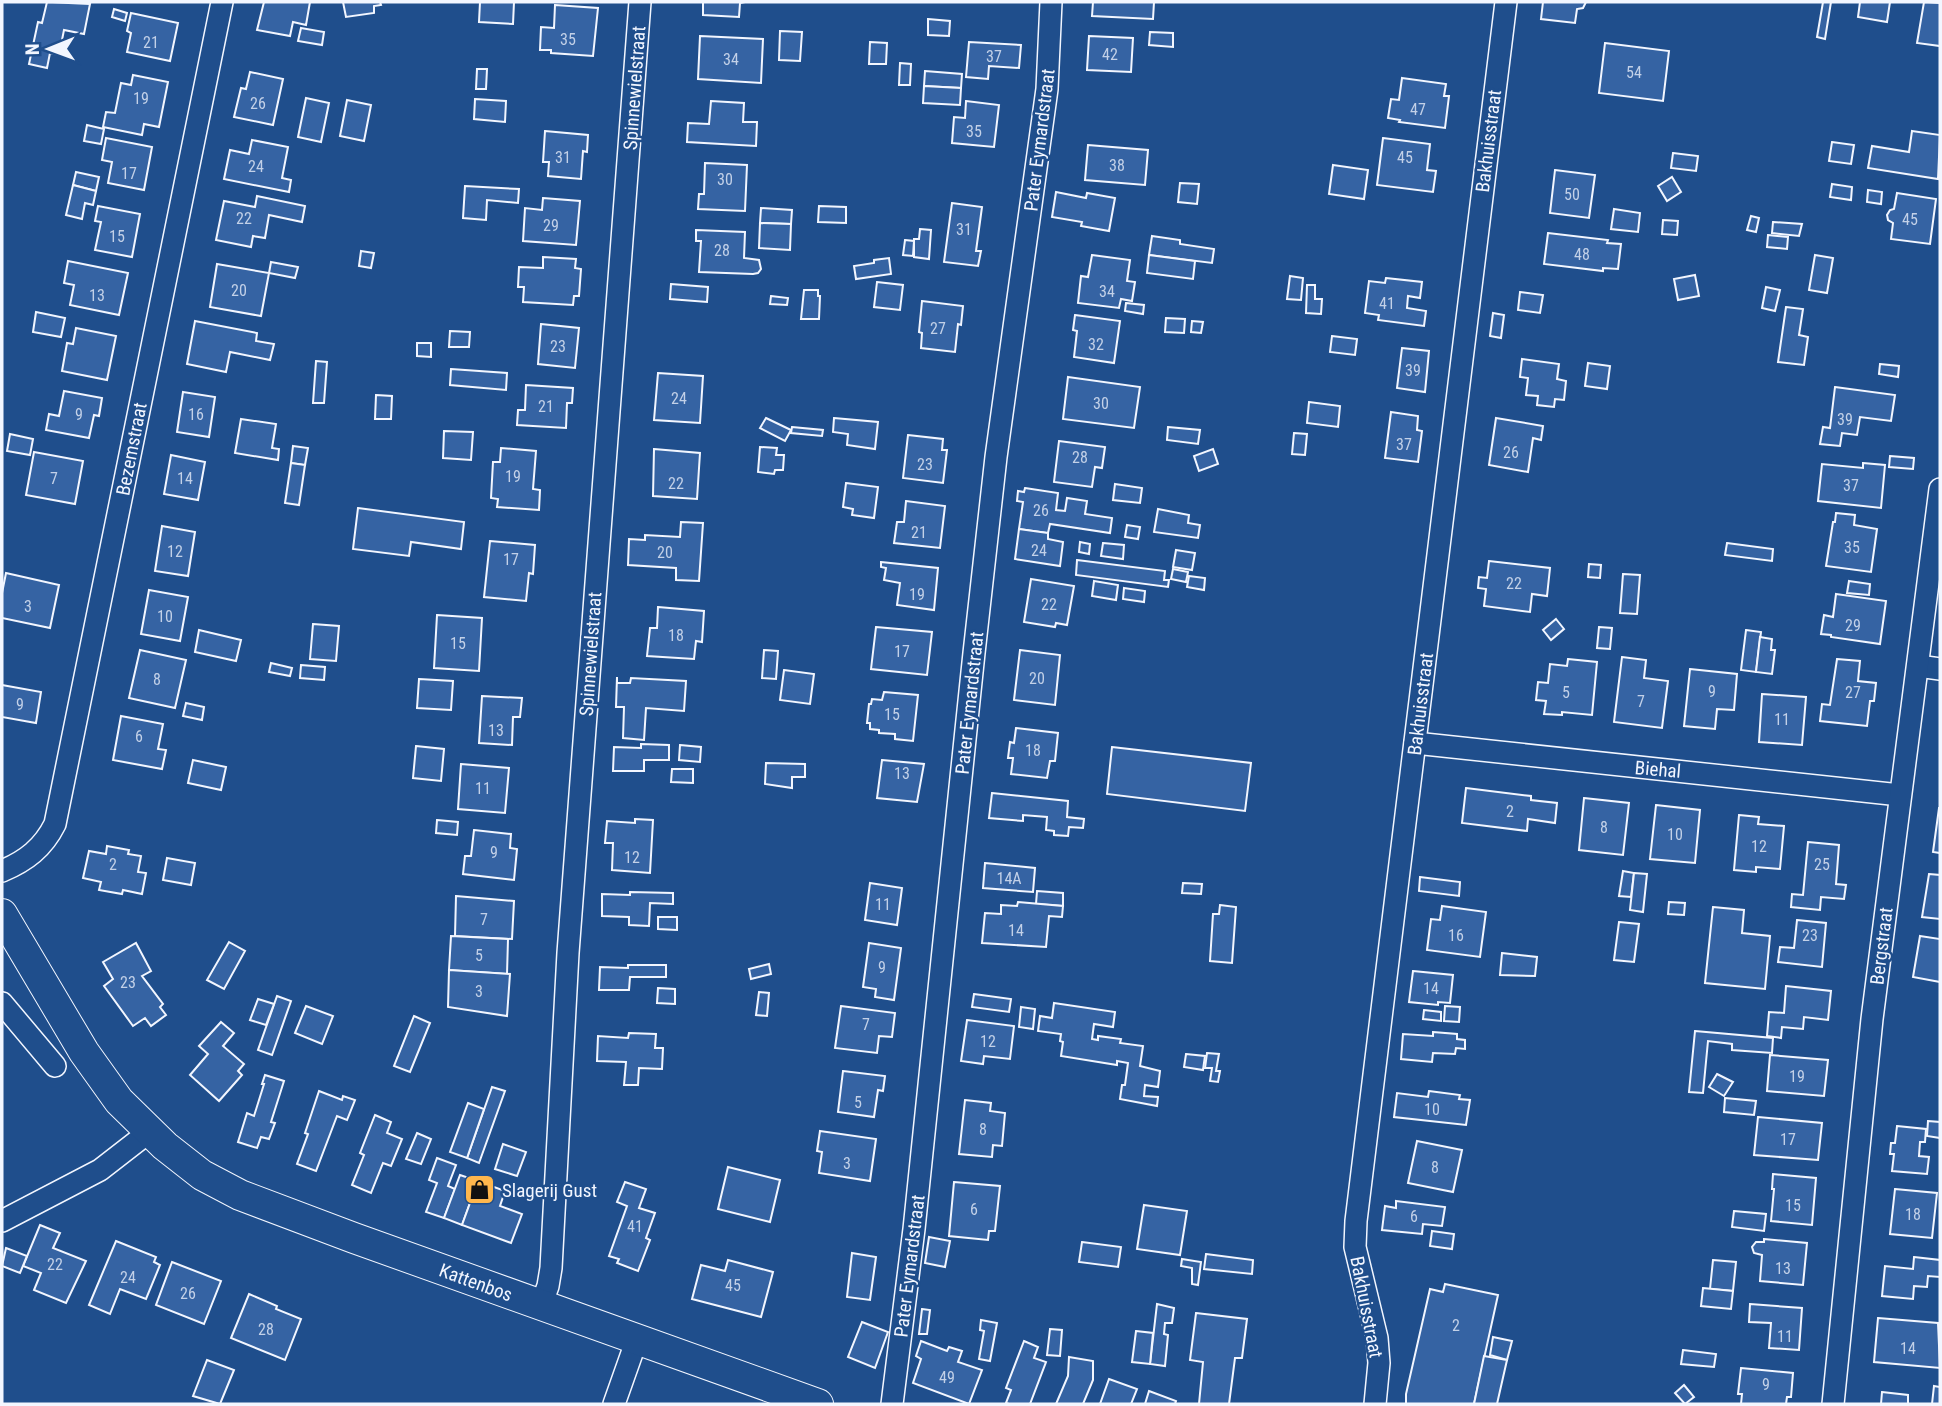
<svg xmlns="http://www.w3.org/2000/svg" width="1942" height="1406" font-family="'Roboto Condensed',sans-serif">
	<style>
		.building { fill: #3563a3; stroke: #f2f6ff; stroke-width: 2 }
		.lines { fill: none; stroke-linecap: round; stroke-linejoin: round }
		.street-casing { stroke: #f2f6ff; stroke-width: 24 }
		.secondary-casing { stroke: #f2f6ff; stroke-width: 32 }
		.street { stroke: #1f4e8c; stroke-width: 21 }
		.secondary { stroke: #1f4e8c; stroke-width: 30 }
		.labels { text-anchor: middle; stroke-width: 5; stroke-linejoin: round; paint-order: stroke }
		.number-label { font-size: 16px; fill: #c3d1e8 }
		.street-label { font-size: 19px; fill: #f2f6ff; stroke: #1f4e8c }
		.poi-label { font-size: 19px; fill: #f2f6ff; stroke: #1f4e8c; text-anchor: start }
	</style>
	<rect width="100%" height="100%" fill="#1f4e8c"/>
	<g class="building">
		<path d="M 47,2 L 90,4 L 84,34 L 64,30 L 59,55 L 50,53 L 47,68 L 29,64 L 38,22 L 42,23 Z"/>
		<path d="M 264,2 L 310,2 L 306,25 L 293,22 L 290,36 L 257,30 Z"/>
		<path d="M 343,2 L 380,2 L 381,5 L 374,6 L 374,13 L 346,17 Z"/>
		<path d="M 480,2 L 514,2 L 513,24 L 479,22 Z"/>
		<path d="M 703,2 L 745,2 L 740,3 L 739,17 L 703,15 Z"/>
		<path d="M 1093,2 L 1154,2 L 1153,19 L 1092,16 Z"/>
		<path d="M 1543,2 L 1586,2 L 1583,8 L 1577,9 L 1575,23 L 1541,19 Z"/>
		<path d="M 1823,2 L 1831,2 L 1825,39 L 1817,37 Z"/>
		<path d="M 1860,2 L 1890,2 L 1887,22 L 1858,17 Z"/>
		<path d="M 1924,2 L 1940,3 L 1940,46 L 1917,43 Z"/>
		<path d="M 555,5 L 598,8 L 593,56 L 551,53 L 551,50 L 540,50 L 541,27 L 554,28 Z"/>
		<path d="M 114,9 L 127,13 L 125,21 L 112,17 Z"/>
		<path d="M 131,13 L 178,23 L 170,61 L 127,52 L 131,33 L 127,31 Z"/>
		<path d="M 928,19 L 950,21 L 949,36 L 928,35 Z"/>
		<path d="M 301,28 L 324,32 L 322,45 L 298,41 Z"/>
		<path d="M 780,31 L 802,32 L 800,61 L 779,60 Z"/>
		<path d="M 1150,32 L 1173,33 L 1173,47 L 1149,45 Z"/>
		<path d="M 700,36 L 763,39 L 761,83 L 698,79 Z"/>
		<path d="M 1089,36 L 1133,38 L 1131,72 L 1087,70 Z"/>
		<path d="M 870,42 L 887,43 L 886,64 L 869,64 Z"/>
		<path d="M 969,42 L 1021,45 L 1019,68 L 989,66 L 988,79 L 966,77 Z"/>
		<path d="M 1605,43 L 1669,51 L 1663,101 L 1599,93 Z"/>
		<path d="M 900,63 L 911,64 L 910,85 L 899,85 Z"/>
		<path d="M 477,69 L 487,69 L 486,89 L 476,89 Z"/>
		<path d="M 925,71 L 962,74 L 961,88 L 924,86 Z"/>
		<path d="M 250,72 L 283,79 L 273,125 L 234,117 L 241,88 L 246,89 Z"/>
		<path d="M 133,75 L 168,82 L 159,127 L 144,124 L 142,135 L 103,127 L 106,112 L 115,113 L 121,83 L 131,85 Z"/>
		<path d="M 1402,78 L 1446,84 L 1444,96 L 1449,96 L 1445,128 L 1399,122 L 1400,120 L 1388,118 L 1391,99 L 1399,100 Z"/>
		<path d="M 924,86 L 961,88 L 960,105 L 923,103 Z"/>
		<path d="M 306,98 L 329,103 L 321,142 L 298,137 Z"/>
		<path d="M 475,99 L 506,101 L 505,122 L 474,119 Z"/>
		<path d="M 347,100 L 371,105 L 364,141 L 340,136 Z"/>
		<path d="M 711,101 L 744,103 L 743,122 L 757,122 L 756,146 L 687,142 L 688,123 L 709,124 Z"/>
		<path d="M 966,101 L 999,105 L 994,147 L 952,143 L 954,117 L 965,118 Z"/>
		<path d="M 87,125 L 104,129 L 101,144 L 84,141 Z"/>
		<path d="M 545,131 L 588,135 L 587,152 L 583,151 L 581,179 L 548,176 L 549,162 L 543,162 Z"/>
		<path d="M 1912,131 L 1940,135 L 1938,179 L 1868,168 L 1872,146 L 1909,152 Z"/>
		<path d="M 106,138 L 152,147 L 144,190 L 108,183 L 112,162 L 102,160 Z"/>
		<path d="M 1383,138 L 1430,144 L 1427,170 L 1436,171 L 1433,192 L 1377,185 Z"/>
		<path d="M 252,140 L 288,147 L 282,178 L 291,180 L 289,192 L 224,179 L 230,150 L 249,154 Z"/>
		<path d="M 1832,142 L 1854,145 L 1851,164 L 1829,161 Z"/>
		<path d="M 1088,145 L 1148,150 L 1145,185 L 1085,180 Z"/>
		<path d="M 1673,153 L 1698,156 L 1696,171 L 1671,168 Z"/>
		<path d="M 705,163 L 747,165 L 745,211 L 698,209 L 699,194 L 704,194 Z"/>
		<path d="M 1333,165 L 1368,170 L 1364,199 L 1329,194 Z"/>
		<path d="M 1555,170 L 1595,175 L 1589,218 L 1550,213 Z"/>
		<path d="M 76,172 L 99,177 L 96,191 L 73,185 Z"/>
		<path d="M 1672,177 L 1681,192 L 1667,201 L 1658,186 Z"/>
		<path d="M 1180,183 L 1199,184 L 1197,204 L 1178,202 Z"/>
		<path d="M 1832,184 L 1852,187 L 1851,200 L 1830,197 Z"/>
		<path d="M 73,185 L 96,191 L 93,205 L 85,203 L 82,219 L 66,215 Z"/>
		<path d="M 465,186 L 519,189 L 518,203 L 487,200 L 486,220 L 463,218 Z"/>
		<path d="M 1868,190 L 1882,192 L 1881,204 L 1867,202 Z"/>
		<path d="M 1056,192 L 1086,198 L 1087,193 L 1115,198 L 1109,231 L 1081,226 L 1082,222 L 1052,217 Z"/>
		<path d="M 1897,193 L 1936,199 L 1930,244 L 1891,239 L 1893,223 L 1888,220 L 1887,215 L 1890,210 L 1894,209 Z"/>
		<path d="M 257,196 L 305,206 L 302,222 L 269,215 L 265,238 L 253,236 L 251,247 L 216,240 L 224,201 L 255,207 Z"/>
		<path d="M 543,198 L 580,201 L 576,245 L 523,241 L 525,208 L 542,210 Z"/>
		<path d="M 952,203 L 982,207 L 976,251 L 981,251 L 978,266 L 944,262 Z"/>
		<path d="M 98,206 L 140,214 L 132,257 L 95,250 L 101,222 L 95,221 Z"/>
		<path d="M 819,206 L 846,207 L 846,223 L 818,222 Z"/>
		<path d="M 761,208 L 792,210 L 791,224 L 760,223 Z"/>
		<path d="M 1614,209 L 1640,213 L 1638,232 L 1611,229 Z"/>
		<path d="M 1751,216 L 1759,218 L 1756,232 L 1747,230 Z"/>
		<path d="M 1663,220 L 1678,221 L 1677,235 L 1662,234 Z"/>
		<path d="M 1773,222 L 1802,224 L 1799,236 L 1772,233 Z"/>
		<path d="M 760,223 L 791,224 L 790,250 L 759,248 Z"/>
		<path d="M 920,229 L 931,230 L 929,259 L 914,257 L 914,239 L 919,239 Z"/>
		<path d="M 696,230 L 745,232 L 744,258 L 759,260 L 761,269 L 758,273 L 753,274 L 699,272 L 701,241 L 696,241 Z"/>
		<path d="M 1548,233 L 1608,240 L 1607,243 L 1621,244 L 1618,269 L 1603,268 L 1603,271 L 1544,264 Z"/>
		<path d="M 1768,235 L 1788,237 L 1787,249 L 1767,247 Z"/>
		<path d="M 1152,236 L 1180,240 L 1180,244 L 1214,249 L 1212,263 L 1149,255 Z"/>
		<path d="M 905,240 L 914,241 L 913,256 L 903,255 Z"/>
		<path d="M 361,251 L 374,253 L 371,268 L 359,266 Z"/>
		<path d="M 1092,255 L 1130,260 L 1127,281 L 1135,282 L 1132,301 L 1121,299 L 1119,308 L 1078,303 L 1081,276 L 1088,277 Z"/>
		<path d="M 1149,255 L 1195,261 L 1193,279 L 1147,273 Z"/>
		<path d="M 1815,255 L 1833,258 L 1827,293 L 1809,290 Z"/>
		<path d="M 543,257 L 576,259 L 575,268 L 581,269 L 579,296 L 574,296 L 573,305 L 523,302 L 524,287 L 518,287 L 519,267 L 543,268 Z"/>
		<path d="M 889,258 L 891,274 L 856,279 L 854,266 L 874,263 L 874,260 Z"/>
		<path d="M 68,261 L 128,273 L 119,315 L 70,305 L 74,285 L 64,283 Z"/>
		<path d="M 271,262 L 298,267 L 295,278 L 269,273 Z"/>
		<path d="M 217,264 L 269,273 L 261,316 L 210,307 Z"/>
		<path d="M 1695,275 L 1699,296 L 1678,300 L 1674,279 Z"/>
		<path d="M 1290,276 L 1303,278 L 1301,300 L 1287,299 Z"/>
		<path d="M 1386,278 L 1422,282 L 1420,298 L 1408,296 L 1407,308 L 1426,311 L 1424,326 L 1378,320 L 1379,315 L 1365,313 L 1369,281 L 1385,283 Z"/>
		<path d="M 877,282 L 903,285 L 900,310 L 874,307 Z"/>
		<path d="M 671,284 L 708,287 L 707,302 L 670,299 Z"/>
		<path d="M 1307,285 L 1315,285 L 1315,299 L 1322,299 L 1321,314 L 1306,313 Z"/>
		<path d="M 1766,287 L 1780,290 L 1775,311 L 1762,308 Z"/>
		<path d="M 804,290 L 818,290 L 818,296 L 820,296 L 819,319 L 801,319 Z"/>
		<path d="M 1520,292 L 1543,295 L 1540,313 L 1518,310 Z"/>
		<path d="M 771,296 L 788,298 L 787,305 L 770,304 Z"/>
		<path d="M 922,301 L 963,306 L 961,325 L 958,324 L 955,352 L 921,348 L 922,333 L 919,332 Z"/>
		<path d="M 1126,303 L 1144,305 L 1143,314 L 1125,311 Z"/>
		<path d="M 1786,307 L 1803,309 L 1799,335 L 1808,337 L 1804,365 L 1778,362 Z"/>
		<path d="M 36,312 L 65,318 L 61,337 L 33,332 Z"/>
		<path d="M 1493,313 L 1504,315 L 1501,338 L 1490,336 Z"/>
		<path d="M 1075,315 L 1120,321 L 1114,363 L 1074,357 L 1077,331 L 1073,330 Z"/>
		<path d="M 1166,318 L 1185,319 L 1184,333 L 1165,332 Z"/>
		<path d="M 195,321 L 257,333 L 256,341 L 274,344 L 270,360 L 230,352 L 226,372 L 187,364 Z"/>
		<path d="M 1192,321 L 1203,322 L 1201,333 L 1191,332 Z"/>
		<path d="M 541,324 L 579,328 L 575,368 L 538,364 Z"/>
		<path d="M 76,328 L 116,336 L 107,380 L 62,371 L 67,343 L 73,344 Z"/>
		<path d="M 450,331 L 470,332 L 469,347 L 449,347 Z"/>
		<path d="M 1332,336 L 1357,339 L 1355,355 L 1330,352 Z"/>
		<path d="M 417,343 L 431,343 L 431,357 L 417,356 Z"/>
		<path d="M 1402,348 L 1429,351 L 1425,392 L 1397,388 Z"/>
		<path d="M 1522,359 L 1559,364 L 1557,379 L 1566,381 L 1564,400 L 1555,399 L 1554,407 L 1537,405 L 1538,396 L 1526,395 L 1528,378 L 1520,377 Z"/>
		<path d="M 316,361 L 327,362 L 324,403 L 313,403 Z"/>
		<path d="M 1588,363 L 1610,366 L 1607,389 L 1585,386 Z"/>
		<path d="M 1880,364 L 1899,366 L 1898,377 L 1879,374 Z"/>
		<path d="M 451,369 L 507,373 L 506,390 L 450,385 Z"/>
		<path d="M 658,373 L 703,376 L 700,423 L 654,420 Z"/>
		<path d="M 1068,377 L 1140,387 L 1134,428 L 1063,419 Z"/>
		<path d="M 526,385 L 573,388 L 572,403 L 567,403 L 566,428 L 517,425 L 518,410 L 525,410 Z"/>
		<path d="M 1835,387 L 1895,395 L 1891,421 L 1860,417 L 1857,435 L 1842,433 L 1840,446 L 1820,444 L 1823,427 L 1830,428 Z"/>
		<path d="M 64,391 L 102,398 L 99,416 L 94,415 L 89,438 L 46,430 L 49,414 L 59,416 Z"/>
		<path d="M 183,392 L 215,397 L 209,437 L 177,432 Z"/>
		<path d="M 376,395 L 392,396 L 391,419 L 375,419 Z"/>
		<path d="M 1309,402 L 1340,406 L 1338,427 L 1307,423 Z"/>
		<path d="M 1391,412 L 1418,416 L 1417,430 L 1422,431 L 1418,462 L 1385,458 Z"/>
		<path d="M 766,418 L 791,430 L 785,441 L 760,428 Z"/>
		<path d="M 834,418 L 878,422 L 875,449 L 847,445 L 848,434 L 833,432 Z"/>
		<path d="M 1496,418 L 1543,426 L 1541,440 L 1533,438 L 1528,472 L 1489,465 Z"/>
		<path d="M 241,419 L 276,424 L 272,448 L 279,449 L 278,460 L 235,453 Z"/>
		<path d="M 792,427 L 823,430 L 822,436 L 791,433 Z"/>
		<path d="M 1168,427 L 1200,430 L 1198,444 L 1167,440 Z"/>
		<path d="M 444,431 L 473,432 L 471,460 L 443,458 Z"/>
		<path d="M 1294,433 L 1307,434 L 1305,455 L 1292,454 Z"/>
		<path d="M 10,434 L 33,439 L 30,455 L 7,451 Z"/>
		<path d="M 908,435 L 943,439 L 942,450 L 947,450 L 943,483 L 903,478 Z"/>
		<path d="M 1059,441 L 1105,447 L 1102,468 L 1095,467 L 1092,487 L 1054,482 Z"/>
		<path d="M 293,446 L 308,448 L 305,465 L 291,463 Z"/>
		<path d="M 760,447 L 777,448 L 776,455 L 784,455 L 783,470 L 775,470 L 774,474 L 758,472 Z"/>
		<path d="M 501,448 L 536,451 L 533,489 L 540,490 L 539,510 L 497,507 L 498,499 L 491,498 L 493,462 L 500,462 Z"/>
		<path d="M 654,449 L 700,453 L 697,499 L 653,496 Z"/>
		<path d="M 1213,449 L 1218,464 L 1199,471 L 1194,456 Z"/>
		<path d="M 34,452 L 83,461 L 75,504 L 26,495 Z"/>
		<path d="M 171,455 L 205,462 L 198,500 L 164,494 Z"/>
		<path d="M 1890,456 L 1914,458 L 1913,469 L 1889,467 Z"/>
		<path d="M 291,463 L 305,465 L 299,505 L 285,503 Z"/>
		<path d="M 1863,463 L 1885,465 L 1881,508 L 1818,501 L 1822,464 L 1863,468 Z"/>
		<path d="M 846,483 L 878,487 L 874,518 L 852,515 L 853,509 L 843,507 Z"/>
		<path d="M 1115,484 L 1142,488 L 1140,503 L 1113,500 Z"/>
		<path d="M 1025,488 L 1058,493 L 1056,510 L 1065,511 L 1067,498 L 1087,501 L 1085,514 L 1112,518 L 1110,533 L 1050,524 L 1048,533 L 1019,529 L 1023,502 L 1017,501 L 1018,491 L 1024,492 Z"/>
		<path d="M 906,501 L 945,506 L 940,548 L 894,543 L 897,522 L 904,522 Z"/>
		<path d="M 358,508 L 464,522 L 461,549 L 411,542 L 409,556 L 353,549 Z"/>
		<path d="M 1158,509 L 1189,515 L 1188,523 L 1200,525 L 1198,538 L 1154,532 Z"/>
		<path d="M 1836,513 L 1855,515 L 1854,525 L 1877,529 L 1871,572 L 1826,566 L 1833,522 L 1835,522 Z"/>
		<path d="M 681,522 L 703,523 L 699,581 L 676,580 L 676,568 L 628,565 L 629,539 L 645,540 L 645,535 L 680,537 Z"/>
		<path d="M 1127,525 L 1140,527 L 1138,539 L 1125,537 Z"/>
		<path d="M 162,526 L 195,532 L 188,576 L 155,571 Z"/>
		<path d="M 1019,529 L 1048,533 L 1048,539 L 1063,542 L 1060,566 L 1015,559 Z"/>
		<path d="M 490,541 L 535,545 L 533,574 L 529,573 L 526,601 L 484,597 Z"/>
		<path d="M 1080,542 L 1090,544 L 1089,554 L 1079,552 Z"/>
		<path d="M 1103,543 L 1124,545 L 1123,559 L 1101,556 Z"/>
		<path d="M 1727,543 L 1773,549 L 1772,561 L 1725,555 Z"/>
		<path d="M 1176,550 L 1195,553 L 1192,570 L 1173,567 Z"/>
		<path d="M 1077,560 L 1165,571 L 1164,580 L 1169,580 L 1168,587 L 1076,575 Z"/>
		<path d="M 1489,561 L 1550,568 L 1547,596 L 1532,594 L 1530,612 L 1484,606 L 1486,589 L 1478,588 L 1479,577 L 1487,578 Z"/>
		<path d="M 881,562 L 938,568 L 934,610 L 897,605 L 900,583 L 884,580 L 886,568 L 881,567 Z"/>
		<path d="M 1589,564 L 1601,565 L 1600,578 L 1588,577 Z"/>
		<path d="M 1173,569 L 1188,572 L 1186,582 L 1171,579 Z"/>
		<path d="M 6,573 L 59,585 L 50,628 L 2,618 L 2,593 Z"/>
		<path d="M 1623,574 L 1640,575 L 1637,614 L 1620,613 Z"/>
		<path d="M 1189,576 L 1205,578 L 1204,590 L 1187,587 Z"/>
		<path d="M 1031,579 L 1074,586 L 1067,625 L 1056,623 L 1055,627 L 1024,622 Z"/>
		<path d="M 1094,581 L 1118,585 L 1116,600 L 1092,596 Z"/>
		<path d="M 1849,581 L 1870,584 L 1869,595 L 1847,593 Z"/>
		<path d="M 1124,588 L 1145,591 L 1144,602 L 1123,599 Z"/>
		<path d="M 149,590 L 188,597 L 180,641 L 141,634 Z"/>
		<path d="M 1836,594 L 1886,601 L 1880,644 L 1831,637 L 1831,635 L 1821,634 L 1824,615 L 1833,617 Z"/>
		<path d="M 658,607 L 704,611 L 702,642 L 696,641 L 694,659 L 647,656 L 650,628 L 657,628 Z"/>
		<path d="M 437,615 L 482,618 L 479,671 L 434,668 Z"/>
		<path d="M 1556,619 L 1564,629 L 1551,640 L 1543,630 Z"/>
		<path d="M 313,624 L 339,626 L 336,661 L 310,659 Z"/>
		<path d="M 876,627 L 932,632 L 927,675 L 871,669 Z"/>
		<path d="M 1599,627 L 1612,628 L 1610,649 L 1597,648 Z"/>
		<path d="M 199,630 L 241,640 L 236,661 L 195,652 Z"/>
		<path d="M 1746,630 L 1761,632 L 1756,672 L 1741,670 Z"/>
		<path d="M 1760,637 L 1772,639 L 1771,650 L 1775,650 L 1772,674 L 1756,672 Z"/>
		<path d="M 140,650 L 186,660 L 175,708 L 129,698 Z"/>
		<path d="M 764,650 L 778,651 L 776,679 L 762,678 Z"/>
		<path d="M 1020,650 L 1060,655 L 1055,705 L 1014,700 Z"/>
		<path d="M 1622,657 L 1646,660 L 1644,678 L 1668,681 L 1662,728 L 1614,722 Z"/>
		<path d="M 1568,659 L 1597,662 L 1592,715 L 1562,712 L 1562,715 L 1544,714 L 1546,701 L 1536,700 L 1538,682 L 1548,683 L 1550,664 L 1567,666 Z"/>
		<path d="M 1837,659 L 1860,661 L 1858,681 L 1876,683 L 1874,701 L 1870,701 L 1867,726 L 1820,721 L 1822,704 L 1830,705 Z"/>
		<path d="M 271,663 L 292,668 L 290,676 L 269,672 Z"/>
		<path d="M 301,665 L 325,667 L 324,680 L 300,678 Z"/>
		<path d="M 1690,669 L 1737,674 L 1734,710 L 1717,709 L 1715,729 L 1684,726 Z"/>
		<path d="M 784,670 L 814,674 L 810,704 L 780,700 Z"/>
		<path d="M 617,677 L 617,683 L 630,683 L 631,678 L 686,681 L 684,711 L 646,708 L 644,740 L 623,738 L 624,707 L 616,707 Z"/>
		<path d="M 419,679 L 453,681 L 451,710 L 417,708 Z"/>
		<path d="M 2,685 L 41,692 L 36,723 L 2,717 Z"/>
		<path d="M 884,692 L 918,695 L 913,741 L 895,739 L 895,734 L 879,733 L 879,730 L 870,729 L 870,723 L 867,723 L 869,704 L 871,704 L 872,699 L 882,700 Z"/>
		<path d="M 1762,694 L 1806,697 L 1802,745 L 1759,742 Z"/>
		<path d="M 482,696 L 522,698 L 520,717 L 513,717 L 512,745 L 479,743 Z"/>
		<path d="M 186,703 L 204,707 L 202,720 L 183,716 Z"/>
		<path d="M 121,716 L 163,724 L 158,749 L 166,750 L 162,769 L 113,760 Z"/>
		<path d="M 1016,728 L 1058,733 L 1055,761 L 1050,761 L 1047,778 L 1011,774 L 1013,758 L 1008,758 L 1010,742 L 1014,743 Z"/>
		<path d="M 641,744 L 669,745 L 669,760 L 644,760 L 644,771 L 613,771 L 614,747 L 641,748 Z"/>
		<path d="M 680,745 L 701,747 L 700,762 L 679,760 Z"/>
		<path d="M 416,746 L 444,749 L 441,781 L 413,778 Z"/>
		<path d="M 1112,747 L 1251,763 L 1245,811 L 1107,794 Z"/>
		<path d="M 193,760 L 226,767 L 221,790 L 188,783 Z"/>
		<path d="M 882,760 L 924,764 L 917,802 L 877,798 Z"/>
		<path d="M 766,763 L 805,764 L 805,777 L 792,777 L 792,788 L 765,784 Z"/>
		<path d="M 461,764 L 509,768 L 505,813 L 458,809 Z"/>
		<path d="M 672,769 L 693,769 L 693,783 L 671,782 Z"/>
		<path d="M 1466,788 L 1531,796 L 1531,800 L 1557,803 L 1555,823 L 1528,819 L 1527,831 L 1462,823 Z"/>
		<path d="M 992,793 L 1068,801 L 1067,817 L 1084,819 L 1083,828 L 1069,827 L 1068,836 L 1054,835 L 1054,831 L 1046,830 L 1047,817 L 1023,815 L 1023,821 L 989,818 Z"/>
		<path d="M 1584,798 L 1629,803 L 1623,855 L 1579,850 Z"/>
		<path d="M 1656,805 L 1700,810 L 1695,863 L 1650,859 Z"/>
		<path d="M 1939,808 L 1940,808 L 1940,853 L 1933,852 Z"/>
		<path d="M 1739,815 L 1759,817 L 1758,824 L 1784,826 L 1780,869 L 1756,867 L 1756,872 L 1734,870 Z"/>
		<path d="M 635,819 L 653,820 L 650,873 L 612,870 L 613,843 L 605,843 L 607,821 L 635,823 Z"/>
		<path d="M 437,820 L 458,822 L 457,835 L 436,833 Z"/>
		<path d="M 474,830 L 511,834 L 510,848 L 517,849 L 514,880 L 463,874 L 465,856 L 471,856 Z"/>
		<path d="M 1808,842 L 1839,845 L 1836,884 L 1846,885 L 1844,899 L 1821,897 L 1820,910 L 1791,907 L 1792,894 L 1803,895 Z"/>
		<path d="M 107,846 L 129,850 L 128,854 L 141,856 L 138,872 L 146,873 L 142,894 L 123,890 L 122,894 L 99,890 L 101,882 L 83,878 L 89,851 L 106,854 Z"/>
		<path d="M 167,858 L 195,863 L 191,885 L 163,880 Z"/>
		<path d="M 985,863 L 1035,868 L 1033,892 L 983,888 Z"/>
		<path d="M 1623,871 L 1634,873 L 1631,897 L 1619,896 Z"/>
		<path d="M 1634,873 L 1647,874 L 1643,912 L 1630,910 Z"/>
		<path d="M 1929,874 L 1940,875 L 1940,919 L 1922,917 Z"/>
		<path d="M 1420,877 L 1460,882 L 1459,896 L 1419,891 Z"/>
		<path d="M 870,883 L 902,888 L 897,925 L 865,920 Z"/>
		<path d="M 1183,883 L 1202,884 L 1201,894 L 1182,893 Z"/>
		<path d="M 1037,891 L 1063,893 L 1063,906 L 1036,904 Z"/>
		<path d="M 630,892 L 673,893 L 673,904 L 650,903 L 649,926 L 629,925 L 629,917 L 602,916 L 602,894 L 630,895 Z"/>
		<path d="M 456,896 L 514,901 L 512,939 L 455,936 Z"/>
		<path d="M 1018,902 L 1063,906 L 1062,917 L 1049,916 L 1046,947 L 982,943 L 985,913 L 1001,914 L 1001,905 L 1017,906 Z"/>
		<path d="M 1669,902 L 1685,903 L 1684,915 L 1668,914 Z"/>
		<path d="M 1220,905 L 1236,907 L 1232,963 L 1210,961 L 1213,914 L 1219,914 Z"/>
		<path d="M 1442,906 L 1486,912 L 1480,957 L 1427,950 L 1431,919 L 1440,920 Z"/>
		<path d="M 1713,907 L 1744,910 L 1742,933 L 1770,936 L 1765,989 L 1705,983 Z"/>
		<path d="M 658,917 L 677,917 L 677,930 L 658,929 Z"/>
		<path d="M 1797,920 L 1826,923 L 1822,967 L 1778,962 L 1780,947 L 1794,948 Z"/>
		<path d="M 1619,922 L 1639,924 L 1634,962 L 1614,960 Z"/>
		<path d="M 451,936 L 508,939 L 507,974 L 449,970 Z"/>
		<path d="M 1920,936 L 1940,939 L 1940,982 L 1913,977 Z"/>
		<path d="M 229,942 L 245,951 L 224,989 L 207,980 Z"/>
		<path d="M 136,943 L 151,971 L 142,976 L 163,1004 L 160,1007 L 166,1015 L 151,1026 L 145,1018 L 133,1026 L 104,986 L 113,979 L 103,962 Z"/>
		<path d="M 869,943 L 901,948 L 894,1000 L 875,997 L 876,989 L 863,987 Z"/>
		<path d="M 1502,953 L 1537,957 L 1535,976 L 1500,975 Z"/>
		<path d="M 769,964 L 771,974 L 751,979 L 749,969 Z"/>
		<path d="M 628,965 L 666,965 L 666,977 L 630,977 L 629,990 L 599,990 L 600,967 L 628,968 Z"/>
		<path d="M 449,970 L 510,974 L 507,1016 L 448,1007 Z"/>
		<path d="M 1413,971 L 1453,975 L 1450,1003 L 1438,1002 L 1438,1005 L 1409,1002 Z"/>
		<path d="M 1786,986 L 1831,991 L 1828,1020 L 1804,1017 L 1803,1029 L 1782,1027 L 1781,1038 L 1767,1036 L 1769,1012 L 1784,1013 Z"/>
		<path d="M 658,988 L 675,989 L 675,1004 L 657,1003 Z"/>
		<path d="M 759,992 L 769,993 L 767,1016 L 756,1015 Z"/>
		<path d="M 974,994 L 1011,999 L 1009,1012 L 972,1007 Z"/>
		<path d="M 277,996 L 291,1001 L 272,1055 L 258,1050 Z"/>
		<path d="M 258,999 L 274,1004 L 266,1025 L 250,1020 Z"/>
		<path d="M 1054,1003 L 1115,1012 L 1113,1027 L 1094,1024 L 1092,1039 L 1098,1040 L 1098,1036 L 1121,1039 L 1120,1043 L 1143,1046 L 1140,1066 L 1160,1071 L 1158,1087 L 1145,1085 L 1144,1096 L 1158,1097 L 1157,1106 L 1120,1099 L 1122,1085 L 1125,1085 L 1128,1063 L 1117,1061 L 1117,1065 L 1061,1056 L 1063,1042 L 1060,1041 L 1061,1034 L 1038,1031 L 1040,1016 L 1052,1018 Z"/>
		<path d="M 306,1006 L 333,1016 L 322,1044 L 295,1033 Z"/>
		<path d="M 841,1006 L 895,1013 L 892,1037 L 879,1036 L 877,1053 L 835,1048 Z"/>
		<path d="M 1445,1006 L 1460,1007 L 1459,1022 L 1444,1021 Z"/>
		<path d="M 1021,1007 L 1035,1009 L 1033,1029 L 1019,1027 Z"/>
		<path d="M 1424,1010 L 1441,1012 L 1441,1021 L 1423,1019 Z"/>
		<path d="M 414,1016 L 430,1023 L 410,1072 L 394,1066 Z"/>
		<path d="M 967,1020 L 1014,1026 L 1010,1059 L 984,1056 L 983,1064 L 961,1061 Z"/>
		<path d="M 221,1022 L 234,1033 L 223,1046 L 244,1064 L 238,1071 L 242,1075 L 219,1101 L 190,1075 L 208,1054 L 199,1046 Z"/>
		<path d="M 1695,1031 L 1773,1038 L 1772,1053 L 1732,1050 L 1732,1044 L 1708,1041 L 1703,1093 L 1689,1092 Z"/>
		<path d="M 1433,1032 L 1457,1034 L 1457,1039 L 1465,1040 L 1465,1049 L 1456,1048 L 1455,1054 L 1433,1053 L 1432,1062 L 1401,1059 L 1403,1034 L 1433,1036 Z"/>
		<path d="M 629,1033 L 656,1034 L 655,1048 L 663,1048 L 662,1069 L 639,1068 L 638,1085 L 624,1085 L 626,1062 L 597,1061 L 598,1036 L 628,1038 Z"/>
		<path d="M 1207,1053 L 1219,1054 L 1216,1071 L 1220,1071 L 1218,1082 L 1210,1081 L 1212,1068 L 1205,1068 Z"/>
		<path d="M 1186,1054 L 1205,1056 L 1203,1070 L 1184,1067 Z"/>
		<path d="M 1770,1055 L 1828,1060 L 1824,1096 L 1767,1091 Z"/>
		<path d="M 843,1071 L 885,1076 L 883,1091 L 878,1090 L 874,1117 L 838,1112 Z"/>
		<path d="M 1717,1074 L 1733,1082 L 1724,1096 L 1709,1087 Z"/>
		<path d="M 265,1075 L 284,1081 L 271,1122 L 275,1123 L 269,1139 L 261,1137 L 257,1148 L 238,1142 L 247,1113 L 254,1116 L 264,1084 L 262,1084 Z"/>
		<path d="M 492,1087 L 505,1091 L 479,1163 L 467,1158 Z"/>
		<path d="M 319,1091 L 342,1100 L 343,1096 L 355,1100 L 347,1120 L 337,1116 L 316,1171 L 297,1164 L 308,1134 L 305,1133 Z"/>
		<path d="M 1429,1091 L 1460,1095 L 1459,1099 L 1470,1100 L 1466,1125 L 1394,1117 L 1397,1093 L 1428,1097 Z"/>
		<path d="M 1725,1098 L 1756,1101 L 1754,1115 L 1724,1112 Z"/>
		<path d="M 965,1100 L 991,1103 L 990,1111 L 1005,1113 L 1002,1146 L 993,1145 L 992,1157 L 959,1154 Z"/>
		<path d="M 468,1103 L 484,1109 L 467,1158 L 450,1152 Z"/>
		<path d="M 375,1115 L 391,1122 L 387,1133 L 402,1139 L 391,1166 L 383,1163 L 371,1193 L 352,1185 L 364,1155 L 360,1153 Z"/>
		<path d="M 1758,1117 L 1822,1123 L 1818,1160 L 1754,1155 Z"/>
		<path d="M 1928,1121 L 1940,1122 L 1940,1138 L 1927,1136 Z"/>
		<path d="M 1897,1126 L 1926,1129 L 1925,1142 L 1920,1142 L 1919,1156 L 1929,1157 L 1927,1174 L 1892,1171 L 1894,1154 L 1890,1154 L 1891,1143 L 1895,1143 Z"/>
		<path d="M 820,1131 L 876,1139 L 870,1181 L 819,1173 L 822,1152 L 817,1151 Z"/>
		<path d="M 417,1133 L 431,1139 L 421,1164 L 406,1159 Z"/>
		<path d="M 1417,1141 L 1462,1150 L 1453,1192 L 1408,1183 Z"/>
		<path d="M 503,1144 L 526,1152 L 517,1176 L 495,1169 Z"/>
		<path d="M 437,1158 L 456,1165 L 448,1186 L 455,1189 L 444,1218 L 426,1212 L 437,1183 L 429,1180 Z"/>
		<path d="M 728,1167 L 780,1180 L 770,1222 L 718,1209 Z"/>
		<path d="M 1773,1174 L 1816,1178 L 1812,1225 L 1771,1221 L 1774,1189 L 1772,1189 Z"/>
		<path d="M 460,1175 L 478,1181 L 462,1225 L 444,1218 Z"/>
		<path d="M 478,1181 L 505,1191 L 500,1206 L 522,1214 L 511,1243 L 462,1225 Z"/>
		<path d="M 625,1182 L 646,1189 L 639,1208 L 655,1213 L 646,1238 L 650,1240 L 638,1271 L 617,1263 L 619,1259 L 609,1256 L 627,1206 L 617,1202 Z"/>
		<path d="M 954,1182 L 1000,1186 L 995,1231 L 989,1231 L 988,1240 L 949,1236 Z"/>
		<path d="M 1895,1189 L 1937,1193 L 1932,1238 L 1890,1234 Z"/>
		<path d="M 1396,1201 L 1445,1207 L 1442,1226 L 1423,1224 L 1422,1234 L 1382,1230 L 1385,1206 L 1396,1208 Z"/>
		<path d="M 1144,1205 L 1187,1211 L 1180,1255 L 1137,1249 Z"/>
		<path d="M 1734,1211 L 1766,1214 L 1764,1231 L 1732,1227 Z"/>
		<path d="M 40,1225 L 60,1233 L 53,1248 L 86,1261 L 66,1303 L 34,1290 L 41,1273 L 23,1266 Z"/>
		<path d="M 1432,1231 L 1454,1234 L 1452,1249 L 1430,1246 Z"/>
		<path d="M 929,1237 L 950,1241 L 945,1267 L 925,1263 Z"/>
		<path d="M 1764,1239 L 1807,1243 L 1803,1285 L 1760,1281 L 1762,1255 L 1754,1253 L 1752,1247 L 1756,1242 L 1764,1242 Z"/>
		<path d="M 116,1241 L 156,1257 L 154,1262 L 160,1265 L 146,1299 L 120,1289 L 110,1314 L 89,1305 Z"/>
		<path d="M 1082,1242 L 1121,1247 L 1118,1267 L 1079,1262 Z"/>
		<path d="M 6,1248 L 27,1256 L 20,1273 L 2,1266 Z"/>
		<path d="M 852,1253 L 876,1257 L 870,1300 L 847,1297 Z"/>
		<path d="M 1206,1254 L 1253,1260 L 1252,1274 L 1204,1269 Z"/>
		<path d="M 1914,1257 L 1940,1260 L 1940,1277 L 1928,1276 L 1927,1287 L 1914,1286 L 1913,1299 L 1882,1296 L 1885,1266 L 1913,1269 Z"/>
		<path d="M 1182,1259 L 1201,1262 L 1198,1285 L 1192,1284 L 1192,1268 L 1181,1266 Z"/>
		<path d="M 728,1260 L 773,1272 L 761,1317 L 692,1299 L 701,1265 L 725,1271 Z"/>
		<path d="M 1713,1260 L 1736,1262 L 1733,1291 L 1710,1289 Z"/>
		<path d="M 172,1262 L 221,1281 L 204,1324 L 156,1305 Z"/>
		<path d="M 1445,1284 L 1498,1295 L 1474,1404 L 1406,1404 L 1406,1394 L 1430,1289 L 1443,1292 Z"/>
		<path d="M 1703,1288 L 1733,1291 L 1731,1309 L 1701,1306 Z"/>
		<path d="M 249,1294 L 277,1306 L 276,1309 L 301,1319 L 285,1360 L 231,1338 Z"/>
		<path d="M 1157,1304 L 1174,1308 L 1172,1323 L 1165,1323 L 1164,1334 L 1168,1335 L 1165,1366 L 1150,1364 Z"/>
		<path d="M 1750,1304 L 1802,1308 L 1799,1350 L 1769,1348 L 1771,1323 L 1749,1322 Z"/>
		<path d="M 922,1309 L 930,1310 L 927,1334 L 919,1334 Z"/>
		<path d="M 1196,1313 L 1247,1319 L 1242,1358 L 1235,1358 L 1229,1404 L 1232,1404 L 1199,1404 L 1203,1362 L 1190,1360 Z"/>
		<path d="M 1878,1318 L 1938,1323 L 1940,1368 L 1874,1362 Z"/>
		<path d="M 981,1320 L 997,1323 L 990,1361 L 979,1359 L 984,1331 L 980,1330 Z"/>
		<path d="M 862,1322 L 888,1332 L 875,1368 L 848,1357 Z"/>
		<path d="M 1050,1329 L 1062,1330 L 1060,1356 L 1047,1355 Z"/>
		<path d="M 1136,1331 L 1153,1333 L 1150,1364 L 1132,1362 Z"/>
		<path d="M 1493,1337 L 1512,1341 L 1507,1360 L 1490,1355 Z"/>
		<path d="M 921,1341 L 947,1351 L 949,1347 L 962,1351 L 958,1362 L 982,1370 L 969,1404 L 913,1383 L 921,1359 L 916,1356 Z"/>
		<path d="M 1024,1341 L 1038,1347 L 1034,1358 L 1046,1362 L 1030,1404 L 1009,1404 L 1006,1403 L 1011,1390 L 1006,1388 Z"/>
		<path d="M 1683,1350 L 1716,1354 L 1714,1367 L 1681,1364 Z"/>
		<path d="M 1484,1356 L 1507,1360 L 1497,1404 L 1474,1404 Z"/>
		<path d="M 1069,1357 L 1093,1361 L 1093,1380 L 1083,1404 L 1056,1404 L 1068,1376 Z"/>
		<path d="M 207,1360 L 234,1370 L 220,1404 L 193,1396 Z"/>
		<path d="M 1741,1368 L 1793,1373 L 1791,1397 L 1787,1397 L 1786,1404 L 1741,1404 L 1742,1394 L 1738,1394 Z"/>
		<path d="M 1109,1379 L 1137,1389 L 1131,1404 L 1100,1404 Z"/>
		<path d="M 1684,1385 L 1694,1397 L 1685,1404 L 1675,1393 Z"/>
		<path d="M 1934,1386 L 1940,1387 L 1940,1404 L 1932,1404 Z"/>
		<path d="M 1149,1391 L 1176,1401 L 1175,1404 L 1145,1404 Z"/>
		<path d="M 1882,1392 L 1908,1395 L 1908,1404 L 1881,1404 Z"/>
	</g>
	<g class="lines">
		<defs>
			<g id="street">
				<path d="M 1918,666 L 1940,669"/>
				<path d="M 1415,743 L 1900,795"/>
				<path d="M 2,871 C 26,861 43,848 55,824 L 222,2"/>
				<path d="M 2,1003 L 55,1066"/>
				<path d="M 2,1221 L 100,1170 L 149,1132"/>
				<path d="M 541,1305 L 548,1286 L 551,1268 L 568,953 L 640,2"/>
				<path d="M 614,1404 L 637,1339"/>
				<path d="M 892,1404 L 914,1229 L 974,653 L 996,457 L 1047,89 L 1051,2"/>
				<path d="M 1375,1404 L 1379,1363 L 1377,1338 L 1355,1247 L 1356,1221 L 1506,2"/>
				<path d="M 1833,1404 L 1872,1019 L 1940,489"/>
			</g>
			<path id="secondary" d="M 2,914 L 84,1052 L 119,1101 L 165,1146 L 202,1175 L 240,1195 L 354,1238 L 818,1404"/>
		</defs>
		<use href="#street" class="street-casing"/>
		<use href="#secondary" class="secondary-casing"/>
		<use href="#street" class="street"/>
		<use href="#secondary" class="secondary"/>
	</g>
	<defs>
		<symbol id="shop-square" viewBox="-11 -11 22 22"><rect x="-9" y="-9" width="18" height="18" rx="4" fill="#ffb74d" stroke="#1f4e8c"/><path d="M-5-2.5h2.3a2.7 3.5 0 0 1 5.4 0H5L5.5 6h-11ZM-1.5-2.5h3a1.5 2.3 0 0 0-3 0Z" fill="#111"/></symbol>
	</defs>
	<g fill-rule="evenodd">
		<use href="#shop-square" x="462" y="1172" width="35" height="35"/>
	</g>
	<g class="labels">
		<g class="number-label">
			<text x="568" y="45">35</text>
			<text x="151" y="48">21</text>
			<text x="1110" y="60">42</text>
			<text x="994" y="62">37</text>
			<text x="731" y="65">34</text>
			<text x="1634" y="78">54</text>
			<text x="141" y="104">19</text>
			<text x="258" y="109">26</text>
			<text x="1418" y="115">47</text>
			<text x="974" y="137">35</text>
			<text x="563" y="163">31</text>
			<text x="1405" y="163">45</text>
			<text x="1117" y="171">38</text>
			<text x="256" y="172">24</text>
			<text x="129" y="179">17</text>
			<text x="725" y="185">30</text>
			<text x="1572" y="200">50</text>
			<text x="244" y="224">22</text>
			<text x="1910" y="225">45</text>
			<text x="551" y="231">29</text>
			<text x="964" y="235">31</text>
			<text x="117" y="242">15</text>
			<text x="722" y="256">28</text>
			<text x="1582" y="260">48</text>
			<text x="239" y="296">20</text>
			<text x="1107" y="297">34</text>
			<text x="97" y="301">13</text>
			<text x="1387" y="309">41</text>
			<text x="938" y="334">27</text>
			<text x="1096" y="350">32</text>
			<text x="558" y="352">23</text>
			<text x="1413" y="376">39</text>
			<text x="679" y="404">24</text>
			<text x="1101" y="409">30</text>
			<text x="546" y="412">21</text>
			<text x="79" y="420">9</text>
			<text x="196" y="420">16</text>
			<text x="1845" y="425">39</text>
			<text x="1404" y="450">37</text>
			<text x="1511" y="458">26</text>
			<text x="1080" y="463">28</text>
			<text x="925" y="470">23</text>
			<text x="513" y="482">19</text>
			<text x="54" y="484">7</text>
			<text x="185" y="484">14</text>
			<text x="676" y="489">22</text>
			<text x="1851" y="491">37</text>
			<text x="1041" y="516">26</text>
			<text x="919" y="538">21</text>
			<text x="1852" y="553">35</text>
			<text x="1039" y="556">24</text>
			<text x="175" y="557">12</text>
			<text x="665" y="558">20</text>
			<text x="511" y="565">17</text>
			<text x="1514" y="589">22</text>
			<text x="917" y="600">19</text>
			<text x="1049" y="610">22</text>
			<text x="28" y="612">3</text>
			<text x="165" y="622">10</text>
			<text x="1853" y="631">29</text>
			<text x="676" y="641">18</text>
			<text x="458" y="649">15</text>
			<text x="902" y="657">17</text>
			<text x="1037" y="684">20</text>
			<text x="157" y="685">8</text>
			<text x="1712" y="697">9</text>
			<text x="1566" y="698">5</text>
			<text x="1853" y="698">27</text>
			<text x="1641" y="707">7</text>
			<text x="20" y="710">9</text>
			<text x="892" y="720">15</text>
			<text x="1782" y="725">11</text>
			<text x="496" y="736">13</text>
			<text x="139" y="742">6</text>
			<text x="1033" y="756">18</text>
			<text x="902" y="779">13</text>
			<text x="483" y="794">11</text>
			<text x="1510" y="817">2</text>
			<text x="1604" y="833">8</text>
			<text x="1675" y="840">10</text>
			<text x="1759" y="852">12</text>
			<text x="494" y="858">9</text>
			<text x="632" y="863">12</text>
			<text x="113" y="870">2</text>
			<text x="1822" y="870">25</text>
			<text x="1009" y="884">14A</text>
			<text x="883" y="910">11</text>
			<text x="484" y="925">7</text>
			<text x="1016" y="936">14</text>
			<text x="1456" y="941">16</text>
			<text x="1810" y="941">23</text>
			<text x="479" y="961">5</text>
			<text x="882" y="973">9</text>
			<text x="128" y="988">23</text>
			<text x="1431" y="994">14</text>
			<text x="479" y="997">3</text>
			<text x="866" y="1030">7</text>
			<text x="988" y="1047">12</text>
			<text x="1797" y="1082">19</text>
			<text x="858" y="1108">5</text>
			<text x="1432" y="1115">10</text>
			<text x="983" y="1135">8</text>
			<text x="1788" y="1145">17</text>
			<text x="847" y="1169">3</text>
			<text x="1435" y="1173">8</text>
			<text x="1793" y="1211">15</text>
			<text x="974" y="1215">6</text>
			<text x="1913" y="1220">18</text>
			<text x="1414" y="1222">6</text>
			<text x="635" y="1232">41</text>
			<text x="55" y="1270">22</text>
			<text x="1783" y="1274">13</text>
			<text x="128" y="1283">24</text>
			<text x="733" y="1291">45</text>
			<text x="188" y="1299">26</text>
			<text x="1456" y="1331">2</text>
			<text x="266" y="1335">28</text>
			<text x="1785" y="1342">11</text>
			<text x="1908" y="1354">14</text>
			<text x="947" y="1383">49</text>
			<text x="1766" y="1390">9</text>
		</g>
		<g class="street-label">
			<text transform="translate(634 88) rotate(-86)" y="7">Spinnewielstraat</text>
			<text transform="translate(1039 140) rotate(-83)" y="7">Pater Eymardstraat</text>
			<text transform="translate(1488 141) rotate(-83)" y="7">Bakhuisstraat</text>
			<text transform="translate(131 449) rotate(-79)" y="7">Bezemstraat</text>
			<text transform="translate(590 654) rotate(-86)" y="7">Spinnewielstraat</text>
			<text transform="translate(969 703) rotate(-84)" y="7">Pater Eymardstraat</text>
			<text transform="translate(1420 704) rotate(-83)" y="7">Bakhuisstraat</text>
			<text transform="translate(1658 769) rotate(5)" y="7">Biehal</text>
			<text transform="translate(1881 946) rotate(-83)" y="7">Bergstraat</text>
			<text transform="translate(909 1266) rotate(-83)" y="7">Pater Eymardstraat</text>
			<text transform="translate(476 1282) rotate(20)" y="7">Kattenbos</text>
			<text transform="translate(1367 1307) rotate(79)" y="7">Bakhuisstraat</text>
		</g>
		<g class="poi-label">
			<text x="502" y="1197">Slagerij Gust</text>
		</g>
	</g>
	<rect width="1942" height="1406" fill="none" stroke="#f2f6ff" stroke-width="7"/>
	<g transform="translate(49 49) rotate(269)" stroke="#1f4e8c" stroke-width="5" paint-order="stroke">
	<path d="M0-5L12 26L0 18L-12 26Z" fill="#f2f6ff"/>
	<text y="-10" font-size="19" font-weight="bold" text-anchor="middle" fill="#f2f6ff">N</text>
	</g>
</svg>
